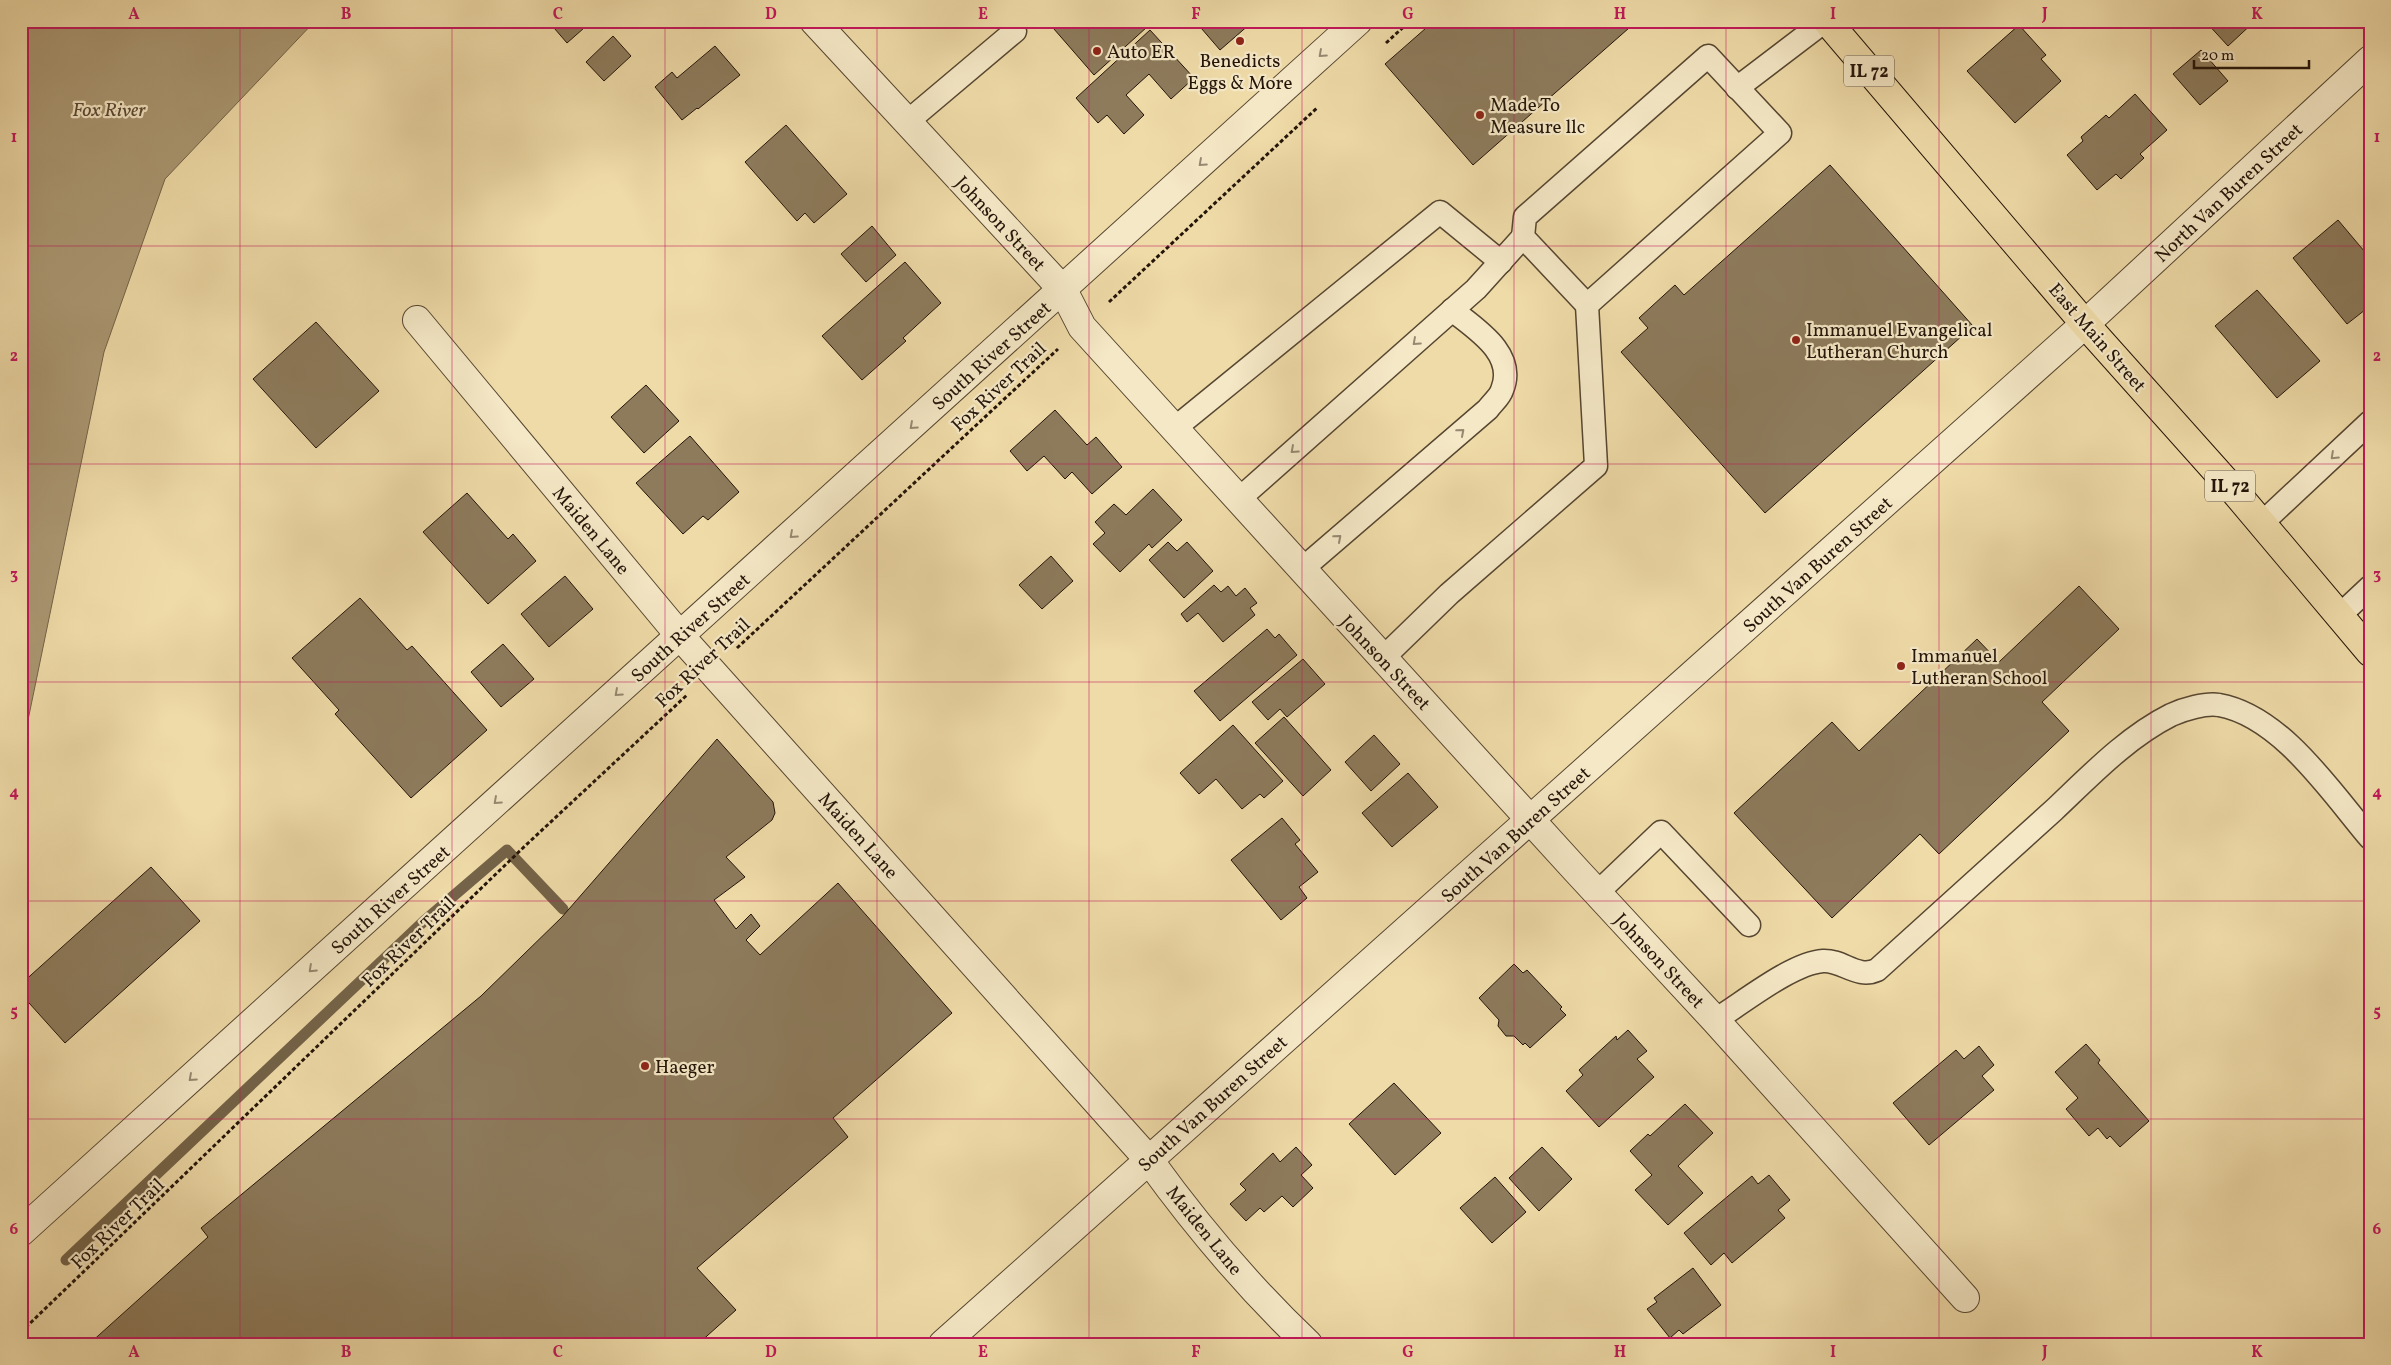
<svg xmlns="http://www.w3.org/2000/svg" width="2391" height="1365" font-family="Vollkorn,serif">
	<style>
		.water { fill: #aa9772; stroke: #746348 }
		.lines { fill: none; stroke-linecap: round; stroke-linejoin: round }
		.stream { stroke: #746348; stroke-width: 11 }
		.building { fill: #8d7b5c; stroke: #231409 }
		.service-casing { stroke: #564631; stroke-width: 25 }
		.minor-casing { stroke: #564631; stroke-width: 30 }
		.tertiary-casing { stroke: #564631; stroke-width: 30 }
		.primary-casing { stroke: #231409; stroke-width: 30 }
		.path { stroke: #231409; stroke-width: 3; stroke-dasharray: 4 2.5; stroke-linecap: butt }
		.service { stroke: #f5e8c6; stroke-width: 22 }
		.minor { stroke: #f5e8c6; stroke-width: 28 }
		.tertiary { stroke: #f5e8c6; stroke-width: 28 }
		.primary { stroke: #efdba8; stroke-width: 28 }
		.oneway { stroke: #968971 }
		.grid { fill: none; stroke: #c2185b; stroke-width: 1; stroke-opacity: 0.55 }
		.poi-dot { fill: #8f2418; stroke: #f5e8c6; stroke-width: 2 }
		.labels { text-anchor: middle; stroke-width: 4.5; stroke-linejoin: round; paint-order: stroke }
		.shield { fill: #f5e8c6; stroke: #625442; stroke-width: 1 }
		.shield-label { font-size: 18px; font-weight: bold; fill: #231409 }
		.poi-label { font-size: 19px; fill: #231409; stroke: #f5e8c6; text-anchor: start }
		.street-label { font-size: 19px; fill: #231409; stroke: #f5e8c6 }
		.water-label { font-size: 20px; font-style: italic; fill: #594833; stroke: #f5e8c6 }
		.neatline { fill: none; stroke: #c2185b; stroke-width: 2 }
		.grid-label { font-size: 16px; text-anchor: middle; font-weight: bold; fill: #c2185b }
	</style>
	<rect width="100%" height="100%" fill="#efdba8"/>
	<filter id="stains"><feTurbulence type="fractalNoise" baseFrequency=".004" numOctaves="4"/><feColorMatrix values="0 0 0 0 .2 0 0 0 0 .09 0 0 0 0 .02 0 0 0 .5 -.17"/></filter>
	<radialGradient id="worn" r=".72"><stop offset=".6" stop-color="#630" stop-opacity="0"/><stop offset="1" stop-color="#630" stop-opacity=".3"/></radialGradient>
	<path class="water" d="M 21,21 L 315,21 L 165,179 L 104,352 L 21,754 Z"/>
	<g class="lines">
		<path class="stream" d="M 66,1260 L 423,922 L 507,850 L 563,909"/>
	</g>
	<g class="building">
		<path d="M 548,21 L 592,21 L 567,43 Z"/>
		<path d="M 1047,21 L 1142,21 L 1147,27 L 1094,75 Z"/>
		<path d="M 1195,21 L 1248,21 L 1250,24 L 1220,50 Z"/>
		<path d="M 1434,21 L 1637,21 L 1473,165 L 1385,64 Z"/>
		<path d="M 2205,21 L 2255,21 L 2228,46 Z"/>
		<path d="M 2019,25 L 2046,55 L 2041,59 L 2061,81 L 2015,123 L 1967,71 Z"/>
		<path d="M 1150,30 L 1194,78 L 1171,99 L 1149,74 L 1126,95 L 1144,115 L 1124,134 L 1107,115 L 1098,123 L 1076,98 Z"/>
		<path d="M 613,36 L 631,56 L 604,81 L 586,62 Z"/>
		<path d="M 715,46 L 740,75 L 698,109 L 697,108 L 682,120 L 655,87 L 672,72 L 677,78 Z"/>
		<path d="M 2201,50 L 2228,81 L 2200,105 L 2173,74 Z"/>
		<path d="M 2135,94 L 2167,130 L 2140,154 L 2144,158 L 2121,179 L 2116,174 L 2097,190 L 2067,155 L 2083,141 L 2081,137 L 2106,115 L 2109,118 Z"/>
		<path d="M 786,125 L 847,194 L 814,223 L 805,213 L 797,221 L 745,162 Z"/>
		<path d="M 1830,165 L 1973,326 L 1765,513 L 1621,352 L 1648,328 L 1639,318 L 1675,285 L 1684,295 Z"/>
		<path d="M 2338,220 L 2370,258 L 2370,306 L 2347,324 L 2293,258 Z"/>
		<path d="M 872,226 L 896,255 L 866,282 L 841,254 Z"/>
		<path d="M 905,262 L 941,303 L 903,338 L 906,341 L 862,380 L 822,336 Z"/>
		<path d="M 2257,290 L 2320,361 L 2277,398 L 2215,326 Z"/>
		<path d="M 316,322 L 379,391 L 316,448 L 253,379 Z"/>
		<path d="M 646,385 L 679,421 L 644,453 L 611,417 Z"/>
		<path d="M 1055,410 L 1087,445 L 1096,437 L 1122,467 L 1092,494 L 1072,472 L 1065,479 L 1044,456 L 1027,471 L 1010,451 Z"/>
		<path d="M 690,436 L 739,492 L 708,520 L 703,516 L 683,534 L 636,483 Z"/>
		<path d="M 1153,489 L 1182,520 L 1152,548 L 1149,544 L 1120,572 L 1093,544 L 1105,533 L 1095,522 L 1114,504 L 1126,515 Z"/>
		<path d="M 467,493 L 508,539 L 513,534 L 536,561 L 488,604 L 423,532 Z"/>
		<path d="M 1168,542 L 1177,551 L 1187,542 L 1213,571 L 1184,598 L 1149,560 Z"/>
		<path d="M 1051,556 L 1073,581 L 1042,609 L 1019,585 Z"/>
		<path d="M 565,576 L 593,609 L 549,647 L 521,614 Z"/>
		<path d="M 1214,585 L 1221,592 L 1228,586 L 1236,596 L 1245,588 L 1257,603 L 1250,608 L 1255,615 L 1223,642 L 1198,613 L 1187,622 L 1181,614 Z"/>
		<path d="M 2079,586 L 2119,629 L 2042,702 L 2069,731 L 1939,854 L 1920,834 L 1832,918 L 1734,813 L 1832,722 L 1859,751 L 1977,639 L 1999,662 Z"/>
		<path d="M 360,598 L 407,650 L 412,646 L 487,730 L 411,798 L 335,714 L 339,710 L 292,658 Z"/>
		<path d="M 1267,629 L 1275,638 L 1279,634 L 1297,655 L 1220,721 L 1194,691 Z"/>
		<path d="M 503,644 L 534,679 L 501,707 L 471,672 Z"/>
		<path d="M 1303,659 L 1325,684 L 1287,717 L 1280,709 L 1268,720 L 1252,702 Z"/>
		<path d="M 1284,717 L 1331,770 L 1303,796 L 1255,743 Z"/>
		<path d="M 1233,725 L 1283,781 L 1264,798 L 1260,794 L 1242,809 L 1216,779 L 1199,794 L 1180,773 Z"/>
		<path d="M 1374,735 L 1400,764 L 1371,791 L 1345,762 Z"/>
		<path d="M 717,739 L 773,802 L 775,813 L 772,820 L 726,857 L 745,877 L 714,900 L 736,929 L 751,914 L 760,926 L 746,940 L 760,955 L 838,883 L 952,1013 L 833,1118 L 848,1137 L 697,1268 L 736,1310 L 698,1344 L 89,1344 L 208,1237 L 201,1228 L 481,996 L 562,917 Z"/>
		<path d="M 1408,773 L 1438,807 L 1392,847 L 1362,813 Z"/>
		<path d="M 1282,818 L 1300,840 L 1295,844 L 1318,872 L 1299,887 L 1307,898 L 1281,920 L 1231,860 Z"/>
		<path d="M 151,867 L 200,921 L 65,1043 L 21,994 L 21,984 Z"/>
		<path d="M 1514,964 L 1523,973 L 1527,970 L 1562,1007 L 1560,1009 L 1566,1015 L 1530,1048 L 1525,1043 L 1523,1045 L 1514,1036 L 1506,1036 L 1498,1026 L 1499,1020 L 1479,998 Z"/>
		<path d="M 1628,1030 L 1647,1051 L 1637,1059 L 1654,1077 L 1599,1127 L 1566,1091 L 1583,1075 L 1579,1070 L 1616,1036 L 1617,1040 Z"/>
		<path d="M 2086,1044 L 2100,1060 L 2098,1063 L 2149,1121 L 2120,1147 L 2110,1136 L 2107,1139 L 2098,1128 L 2089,1136 L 2066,1109 L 2078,1098 L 2055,1072 Z"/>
		<path d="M 1979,1046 L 1994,1065 L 1982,1076 L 1994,1090 L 1929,1145 L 1893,1103 L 1956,1050 L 1964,1059 Z"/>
		<path d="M 1394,1083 L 1441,1133 L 1395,1175 L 1349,1124 Z"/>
		<path d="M 1685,1104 L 1713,1133 L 1678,1166 L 1703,1193 L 1668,1225 L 1635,1190 L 1652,1175 L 1630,1151 L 1648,1134 L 1650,1136 Z"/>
		<path d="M 1296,1147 L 1312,1165 L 1301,1175 L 1313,1188 L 1293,1207 L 1282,1196 L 1264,1212 L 1260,1208 L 1246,1221 L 1230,1204 L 1246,1190 L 1240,1184 L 1273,1153 L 1280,1162 Z"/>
		<path d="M 1542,1147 L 1572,1179 L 1539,1211 L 1509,1178 Z"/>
		<path d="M 1769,1175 L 1790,1200 L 1778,1210 L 1785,1218 L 1732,1263 L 1724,1253 L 1711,1265 L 1684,1233 L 1752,1176 L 1758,1184 Z"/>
		<path d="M 1495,1177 L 1526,1212 L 1492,1243 L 1460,1208 Z"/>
		<path d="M 1693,1268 L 1721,1305 L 1683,1334 L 1679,1330 L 1670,1338 L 1647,1309 L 1657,1302 L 1654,1298 Z"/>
	</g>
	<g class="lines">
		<defs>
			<g id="service">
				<path d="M 1708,56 L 1780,133 L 1587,305 L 1523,237 L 1525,217 Z"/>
				<path d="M 1737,88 L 1825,21"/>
				<path d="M 907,122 L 1015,31"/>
				<path d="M 1175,428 L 1440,212 L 1501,262"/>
				<path d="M 1239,499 L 1476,289 L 1523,237"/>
				<path d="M 2262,523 L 2370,422"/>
				<path d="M 1301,570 L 1488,409 C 1492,403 1500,397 1502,390 C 1517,354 1476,329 1452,310"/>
				<path d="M 2339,616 L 2370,587"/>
				<path d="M 1383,658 L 1449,594 L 1596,466 L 1587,305"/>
				<path d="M 1597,893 L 1661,832 L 1749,925"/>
				<path d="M 1715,1020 C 1743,1003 1792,963 1823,961 C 1843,960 1857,979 1877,970 C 1936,917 1995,863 2054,810 C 2090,776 2127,737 2171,715 C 2184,709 2205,703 2219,705 C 2281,716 2331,792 2370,838"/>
			</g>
			<g id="minor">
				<path d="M 814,21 L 1063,290 L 1082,327 L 1576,870 L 1715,1020 L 1965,1298"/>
				<path d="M 417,320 L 681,637 L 1149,1160 C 1196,1225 1249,1288 1308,1344"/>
				<path d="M 2085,324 L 2370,60"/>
			</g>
			<g id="tertiary">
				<path d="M 21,1232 L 1358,21"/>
				<path d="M 943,1344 L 2085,324"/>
			</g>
			<path id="primary" d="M 1827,21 L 2085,324 L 2236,493 L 2370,652"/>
		</defs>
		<use href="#service" class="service-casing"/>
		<use href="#minor" class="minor-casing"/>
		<use href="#tertiary" class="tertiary-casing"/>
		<use href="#primary" class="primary-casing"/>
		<g class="path">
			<path d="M 1386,43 L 1410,21"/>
			<path d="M 1109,302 L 1318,107"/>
			<path d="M 737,648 L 1058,349"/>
			<path d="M 21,1332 L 526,845 L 687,695"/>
		</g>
		<use href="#service" class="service"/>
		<use href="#minor" class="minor"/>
		<use href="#tertiary" class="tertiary"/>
		<use href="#primary" class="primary"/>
	</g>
	<defs><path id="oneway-chevron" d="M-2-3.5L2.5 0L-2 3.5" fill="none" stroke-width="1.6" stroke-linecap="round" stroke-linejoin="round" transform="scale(1.25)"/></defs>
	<g class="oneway">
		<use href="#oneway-chevron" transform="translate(1322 54) rotate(138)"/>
		<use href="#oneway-chevron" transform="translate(1202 163) rotate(138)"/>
		<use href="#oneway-chevron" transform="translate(1416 342) rotate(138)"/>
		<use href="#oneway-chevron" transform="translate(913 426) rotate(138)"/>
		<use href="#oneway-chevron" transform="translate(1461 432) rotate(-41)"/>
		<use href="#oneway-chevron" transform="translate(1294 450) rotate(138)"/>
		<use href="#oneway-chevron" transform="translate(2334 456) rotate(137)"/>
		<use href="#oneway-chevron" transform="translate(793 535) rotate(138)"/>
		<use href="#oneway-chevron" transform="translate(1338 538) rotate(-41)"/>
		<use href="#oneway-chevron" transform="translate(618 693) rotate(138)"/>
		<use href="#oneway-chevron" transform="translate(497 801) rotate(138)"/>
		<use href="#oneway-chevron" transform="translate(312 969) rotate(137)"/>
		<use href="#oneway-chevron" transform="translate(192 1078) rotate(138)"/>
	</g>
	<path class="grid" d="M 240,21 L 240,1344M 452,21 L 452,1344M 665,21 L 665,1344M 877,21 L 877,1344M 1089,21 L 1089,1344M 1302,21 L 1302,1344M 1514,21 L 1514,1344M 1726,21 L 1726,1344M 1939,21 L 1939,1344M 2151,21 L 2151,1344M 21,246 L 2370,246M 21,464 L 2370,464M 21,682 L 2370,682M 21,901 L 2370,901M 21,1119 L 2370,1119"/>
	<g class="poi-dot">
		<circle cx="1240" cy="41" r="5"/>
		<circle cx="1097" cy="51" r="5"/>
		<circle cx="1480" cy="115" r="5"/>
		<circle cx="1796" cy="340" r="5"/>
		<circle cx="1901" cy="666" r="5"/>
		<circle cx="645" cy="1066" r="5"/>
	</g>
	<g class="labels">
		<g class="shield">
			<rect x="1844" y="55.5" width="50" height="31" rx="4"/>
			<rect x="2205" y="470.5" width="50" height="31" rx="4"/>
		</g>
		<g class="shield-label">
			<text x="1869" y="77">IL 72</text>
			<text x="2230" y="492">IL 72</text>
		</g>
		<g class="poi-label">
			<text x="1107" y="58">Auto ER</text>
			<text x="1240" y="67" text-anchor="middle">Benedicts<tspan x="1240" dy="22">Eggs &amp; More</tspan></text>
			<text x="1490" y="111">Made To<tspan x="1490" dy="22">Measure llc</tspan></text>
			<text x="1806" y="336">Immanuel Evangelical<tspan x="1806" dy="22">Lutheran Church</tspan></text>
			<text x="1911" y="662">Immanuel<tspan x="1911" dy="22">Lutheran School</tspan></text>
			<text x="655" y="1073">Haeger</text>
		</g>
		<g class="street-label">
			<text transform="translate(2228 192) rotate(-43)" y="7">North Van Buren Street</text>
			<text transform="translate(1001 223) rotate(47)" y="7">Johnson Street</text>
			<text transform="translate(2098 337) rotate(49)" y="7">East Main Street</text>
			<text transform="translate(991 355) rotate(-42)" y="7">South River Street</text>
			<text transform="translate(998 386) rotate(-43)" y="7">Fox River Trail</text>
			<text transform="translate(592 530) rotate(50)" y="7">Maiden Lane</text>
			<text transform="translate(1817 564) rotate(-42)" y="7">South Van Buren Street</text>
			<text transform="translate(690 627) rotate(-42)" y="7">South River Street</text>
			<text transform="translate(702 662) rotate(-43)" y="7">Fox River Trail</text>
			<text transform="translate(1386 662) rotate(47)" y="7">Johnson Street</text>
			<text transform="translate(1515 834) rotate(-42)" y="7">South Van Buren Street</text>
			<text transform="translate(859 835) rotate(48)" y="7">Maiden Lane</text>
			<text transform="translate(390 899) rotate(-42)" y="7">South River Street</text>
			<text transform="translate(408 941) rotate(-44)" y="7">Fox River Trail</text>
			<text transform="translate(1660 960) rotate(47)" y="7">Johnson Street</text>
			<text transform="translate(1212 1103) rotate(-42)" y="7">South Van Buren Street</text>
			<text transform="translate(117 1223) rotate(-44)" y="7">Fox River Trail</text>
			<text transform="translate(1205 1230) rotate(51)" y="7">Maiden Lane</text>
		</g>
		<g class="water-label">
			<text x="109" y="116">Fox River</text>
		</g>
	</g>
	<rect width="2391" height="1365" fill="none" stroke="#efdba8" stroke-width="55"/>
	<path d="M2194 60v8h115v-8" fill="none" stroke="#231409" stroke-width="2.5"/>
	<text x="2201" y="60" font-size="15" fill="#231409" stroke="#f5e8c6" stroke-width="4" paint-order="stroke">20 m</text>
	<rect x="28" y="28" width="2336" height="1310" class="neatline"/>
	<g class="grid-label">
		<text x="134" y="19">A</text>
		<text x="346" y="19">B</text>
		<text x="558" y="19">C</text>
		<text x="771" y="19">D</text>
		<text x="983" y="19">E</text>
		<text x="1196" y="19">F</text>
		<text x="1408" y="19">G</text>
		<text x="1620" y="19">H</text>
		<text x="1833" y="19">I</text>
		<text x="2045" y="19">J</text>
		<text x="2257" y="19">K</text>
		<text x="14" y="142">1</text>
		<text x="2377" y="142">1</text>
		<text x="14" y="361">2</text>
		<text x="2377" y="361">2</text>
		<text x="14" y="579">3</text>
		<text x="2377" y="579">3</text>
		<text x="14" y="797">4</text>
		<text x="2377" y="797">4</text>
		<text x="14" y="1016">5</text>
		<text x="2377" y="1016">5</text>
		<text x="14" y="1234">6</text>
		<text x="2377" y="1234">6</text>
		<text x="134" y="1357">A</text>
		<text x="346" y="1357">B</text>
		<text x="558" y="1357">C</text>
		<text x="771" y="1357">D</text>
		<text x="983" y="1357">E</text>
		<text x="1196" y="1357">F</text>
		<text x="1408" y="1357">G</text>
		<text x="1620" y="1357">H</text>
		<text x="1833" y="1357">I</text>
		<text x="2045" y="1357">J</text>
		<text x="2257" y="1357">K</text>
	</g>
	<rect width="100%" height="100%" filter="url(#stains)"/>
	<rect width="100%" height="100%" fill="url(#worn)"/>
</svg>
